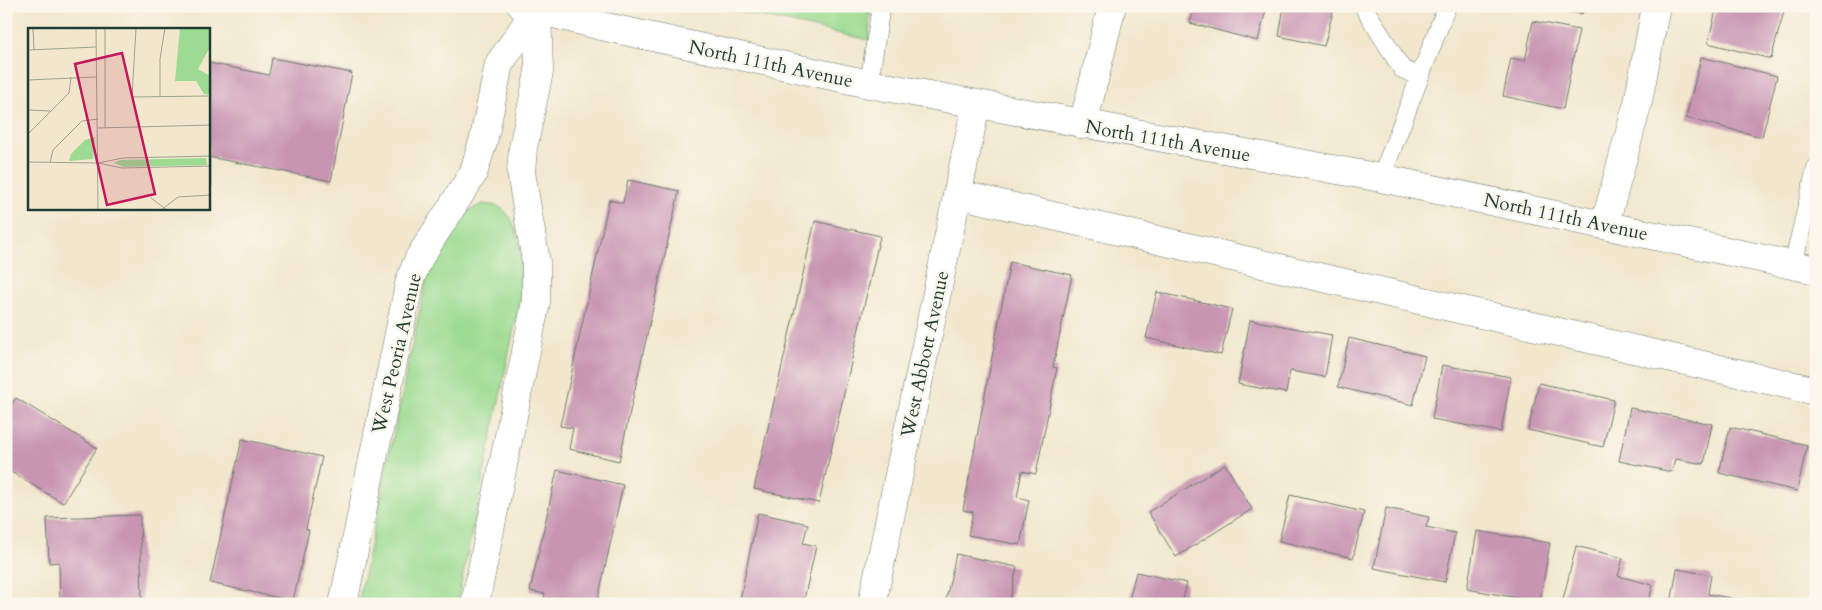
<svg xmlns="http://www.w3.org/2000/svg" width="1822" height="610" font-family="Cardo,serif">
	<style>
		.green { fill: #9cdb91; stroke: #5e8c62 }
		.building { fill: #c794b2 }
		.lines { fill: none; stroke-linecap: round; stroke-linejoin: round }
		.service-casing { stroke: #69786a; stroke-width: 19 }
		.minor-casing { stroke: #69786a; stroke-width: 29 }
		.tertiary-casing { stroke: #69786a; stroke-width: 29 }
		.service { stroke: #fff; stroke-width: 18 }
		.minor { stroke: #fff; stroke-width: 28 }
		.tertiary { stroke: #fff; stroke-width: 28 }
		.labels { text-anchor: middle; stroke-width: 5; stroke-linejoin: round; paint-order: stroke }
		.street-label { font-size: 19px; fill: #1f3d34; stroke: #fbf7ec }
		.inset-road { fill: none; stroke: #9ea390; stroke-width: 1 }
		.view { fill: #c2185b; fill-opacity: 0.15; stroke: #c2185b; stroke-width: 2.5 }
		.inset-edge { fill: none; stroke: #1f3d34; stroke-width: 2.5 }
	</style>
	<rect width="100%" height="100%" fill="#fbf7ec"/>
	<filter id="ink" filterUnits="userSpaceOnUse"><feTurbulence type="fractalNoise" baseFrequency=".02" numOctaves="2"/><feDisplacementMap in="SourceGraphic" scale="10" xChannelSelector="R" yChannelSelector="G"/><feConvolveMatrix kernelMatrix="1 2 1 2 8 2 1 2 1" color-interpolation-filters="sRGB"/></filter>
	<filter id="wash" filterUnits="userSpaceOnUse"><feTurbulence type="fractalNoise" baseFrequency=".0096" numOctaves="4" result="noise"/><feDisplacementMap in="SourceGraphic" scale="20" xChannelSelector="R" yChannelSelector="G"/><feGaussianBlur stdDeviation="1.12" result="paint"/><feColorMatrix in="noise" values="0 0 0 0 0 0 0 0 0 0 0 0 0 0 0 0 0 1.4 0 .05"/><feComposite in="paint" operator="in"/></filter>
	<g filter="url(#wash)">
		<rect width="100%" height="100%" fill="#f2e7cd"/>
		<g class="green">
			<path d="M 715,6 L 870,6 L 869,40 Z"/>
			<path d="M 483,204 C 488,205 495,205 499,207 C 522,219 522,267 522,290 L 457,604 L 358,604 L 428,270 L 458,220 L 466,212 Z"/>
		</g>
		<g id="blocks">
			<g class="building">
				<path d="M 1195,6 L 1267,6 L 1258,41 L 1190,23 Z"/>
				<path d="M 1284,6 L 1331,6 L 1333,12 L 1324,46 L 1279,36 Z"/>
				<path d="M 1549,6 L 1584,6 L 1582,14 Z"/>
				<path d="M 1717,6 L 1768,6 L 1784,11 L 1771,59 L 1708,43 Z"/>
				<path d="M 1533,21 L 1579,30 L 1563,109 L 1503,96 L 1511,58 L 1525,61 Z"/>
				<path d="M 1701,57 L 1777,76 L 1762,137 L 1686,118 Z"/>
				<path d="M 272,58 L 352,73 L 331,181 L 209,157 L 209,63 L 269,75 Z"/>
				<path d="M 628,180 L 679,191 L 619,461 L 569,449 L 573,428 L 560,426 L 609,200 L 623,203 Z"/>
				<path d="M 815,221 L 880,236 L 819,503 L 754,489 Z"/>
				<path d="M 1010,262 L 1072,275 L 1053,367 L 1057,368 L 1036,474 L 1022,471 L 1017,497 L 1029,500 L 1020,545 L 968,535 L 973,512 L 963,510 Z"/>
				<path d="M 1157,292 L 1232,309 L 1221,355 L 1146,338 Z"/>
				<path d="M 1250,320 L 1332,335 L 1325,377 L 1290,371 L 1286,393 L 1238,384 Z"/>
				<path d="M 1349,338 L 1425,356 L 1413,405 L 1338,387 Z"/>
				<path d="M 1442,365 L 1511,377 L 1501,432 L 1432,419 Z"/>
				<path d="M 1539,383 L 1614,400 L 1603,447 L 1528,430 Z"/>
				<path d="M 16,398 L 97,448 L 63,503 L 6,469 L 6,413 Z"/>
				<path d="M 1630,408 L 1712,424 L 1704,464 L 1675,459 L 1672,472 L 1619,461 Z"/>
				<path d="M 1730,427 L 1807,445 L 1797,491 L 1719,473 Z"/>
				<path d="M 242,439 L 322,457 L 306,529 L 309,530 L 293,601 L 210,583 Z"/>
				<path d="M 1225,464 L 1252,509 L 1176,557 L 1148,512 Z"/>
				<path d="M 557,470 L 623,485 L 597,604 L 543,604 L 545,594 L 530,591 Z"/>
				<path d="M 1290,495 L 1364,512 L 1353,558 L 1279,541 Z"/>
				<path d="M 1386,508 L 1429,517 L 1426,527 L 1455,533 L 1445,582 L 1374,568 Z"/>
				<path d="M 758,513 L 808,524 L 803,543 L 816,546 L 803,604 L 739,604 Z"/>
				<path d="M 140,515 L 142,604 L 60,604 L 59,562 L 49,563 L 47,518 Z"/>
				<path d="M 1477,531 L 1550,543 L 1540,602 L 1467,589 Z"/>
				<path d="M 1576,546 L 1623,558 L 1618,576 L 1653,585 L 1648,604 L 1562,604 Z"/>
				<path d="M 956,554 L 1017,567 L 1009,604 L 945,604 Z"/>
				<path d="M 1677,569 L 1711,575 L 1708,594 L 1746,601 L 1745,604 L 1671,604 Z"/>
				<path d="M 1136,572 L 1187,583 L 1182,604 L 1128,604 Z"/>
			</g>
		</g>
	</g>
	<g filter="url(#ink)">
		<use href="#blocks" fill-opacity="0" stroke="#69786a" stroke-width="1"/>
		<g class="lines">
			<defs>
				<g id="service">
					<path d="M 1363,6 L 1402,69 L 1419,76"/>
					<path d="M 869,84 L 881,6"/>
					<path d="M 1381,178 L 1447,6"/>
					<path d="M 1793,265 L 1816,168"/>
				</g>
				<g id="minor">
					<path d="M 1083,125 L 1112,6"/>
					<path d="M 957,194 L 1816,391"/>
					<path d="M 1605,224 L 1638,102 L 1656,6"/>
					<path d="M 872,604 L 976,105"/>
				</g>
				<g id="tertiary">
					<path d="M 522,6 L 597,25 L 869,84 L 1381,178 L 1816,270"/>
					<path d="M 343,604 L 410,280 L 419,258 L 473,174 L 484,138 L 499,64 L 536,10"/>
					<path d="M 475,604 L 536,302 L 536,262 L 521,172 L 523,148 L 539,72 L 537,6"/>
				</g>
			</defs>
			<use href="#service" class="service-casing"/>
			<use href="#minor" class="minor-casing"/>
			<use href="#tertiary" class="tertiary-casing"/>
			<use href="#service" class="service"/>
			<use href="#minor" class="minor"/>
			<use href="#tertiary" class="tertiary"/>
		</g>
	</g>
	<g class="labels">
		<g class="street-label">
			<text transform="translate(771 63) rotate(12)" y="7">North 111th Avenue</text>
			<text transform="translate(1168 140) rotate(10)" y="7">North 111th Avenue</text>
			<text transform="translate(1566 216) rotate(12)" y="7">North 111th Avenue</text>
			<text transform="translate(396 353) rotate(-77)" y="7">West Peoria Avenue</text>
			<text transform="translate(924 354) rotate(-78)" y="7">West Abbott Avenue</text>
		</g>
	</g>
	<g transform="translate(28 28)">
		<rect width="182" height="182" fill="#f2e7cd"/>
		<path d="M 152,0 L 182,0 L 182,19 L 170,41 L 182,48 L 182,82 L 182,67 L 176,66 L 168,53 L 147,53 ZM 67,109 L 65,131 L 41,133 L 43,126 L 57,112 ZM 178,130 L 179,137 L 95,139 L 86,135 L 92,132 Z" fill="#9cdb91"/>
		<path class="inset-road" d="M 5,0 L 6,22M 68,0 L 70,182M 77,0 L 77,100M 108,0 L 104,69 L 180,68M 0,22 L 68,19M 0,52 L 68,49M 183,52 L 183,157M 132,69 L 132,31 L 137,0M 0,82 L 22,83M 70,100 L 183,97M 0,106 L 41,65 L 43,49M 0,134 L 70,135 L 95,130 L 183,128M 22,135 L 25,122 L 54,93 L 70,91M 70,135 L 94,140 L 183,138M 123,170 L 139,182M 133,182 L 150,169 L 183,167"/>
		<path class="view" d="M 94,25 L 127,166 L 79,177 L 47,36 Z"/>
		<rect width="182" height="182" class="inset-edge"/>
	</g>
	<rect width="1822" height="610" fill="none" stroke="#fbf7ec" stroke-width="25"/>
</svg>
